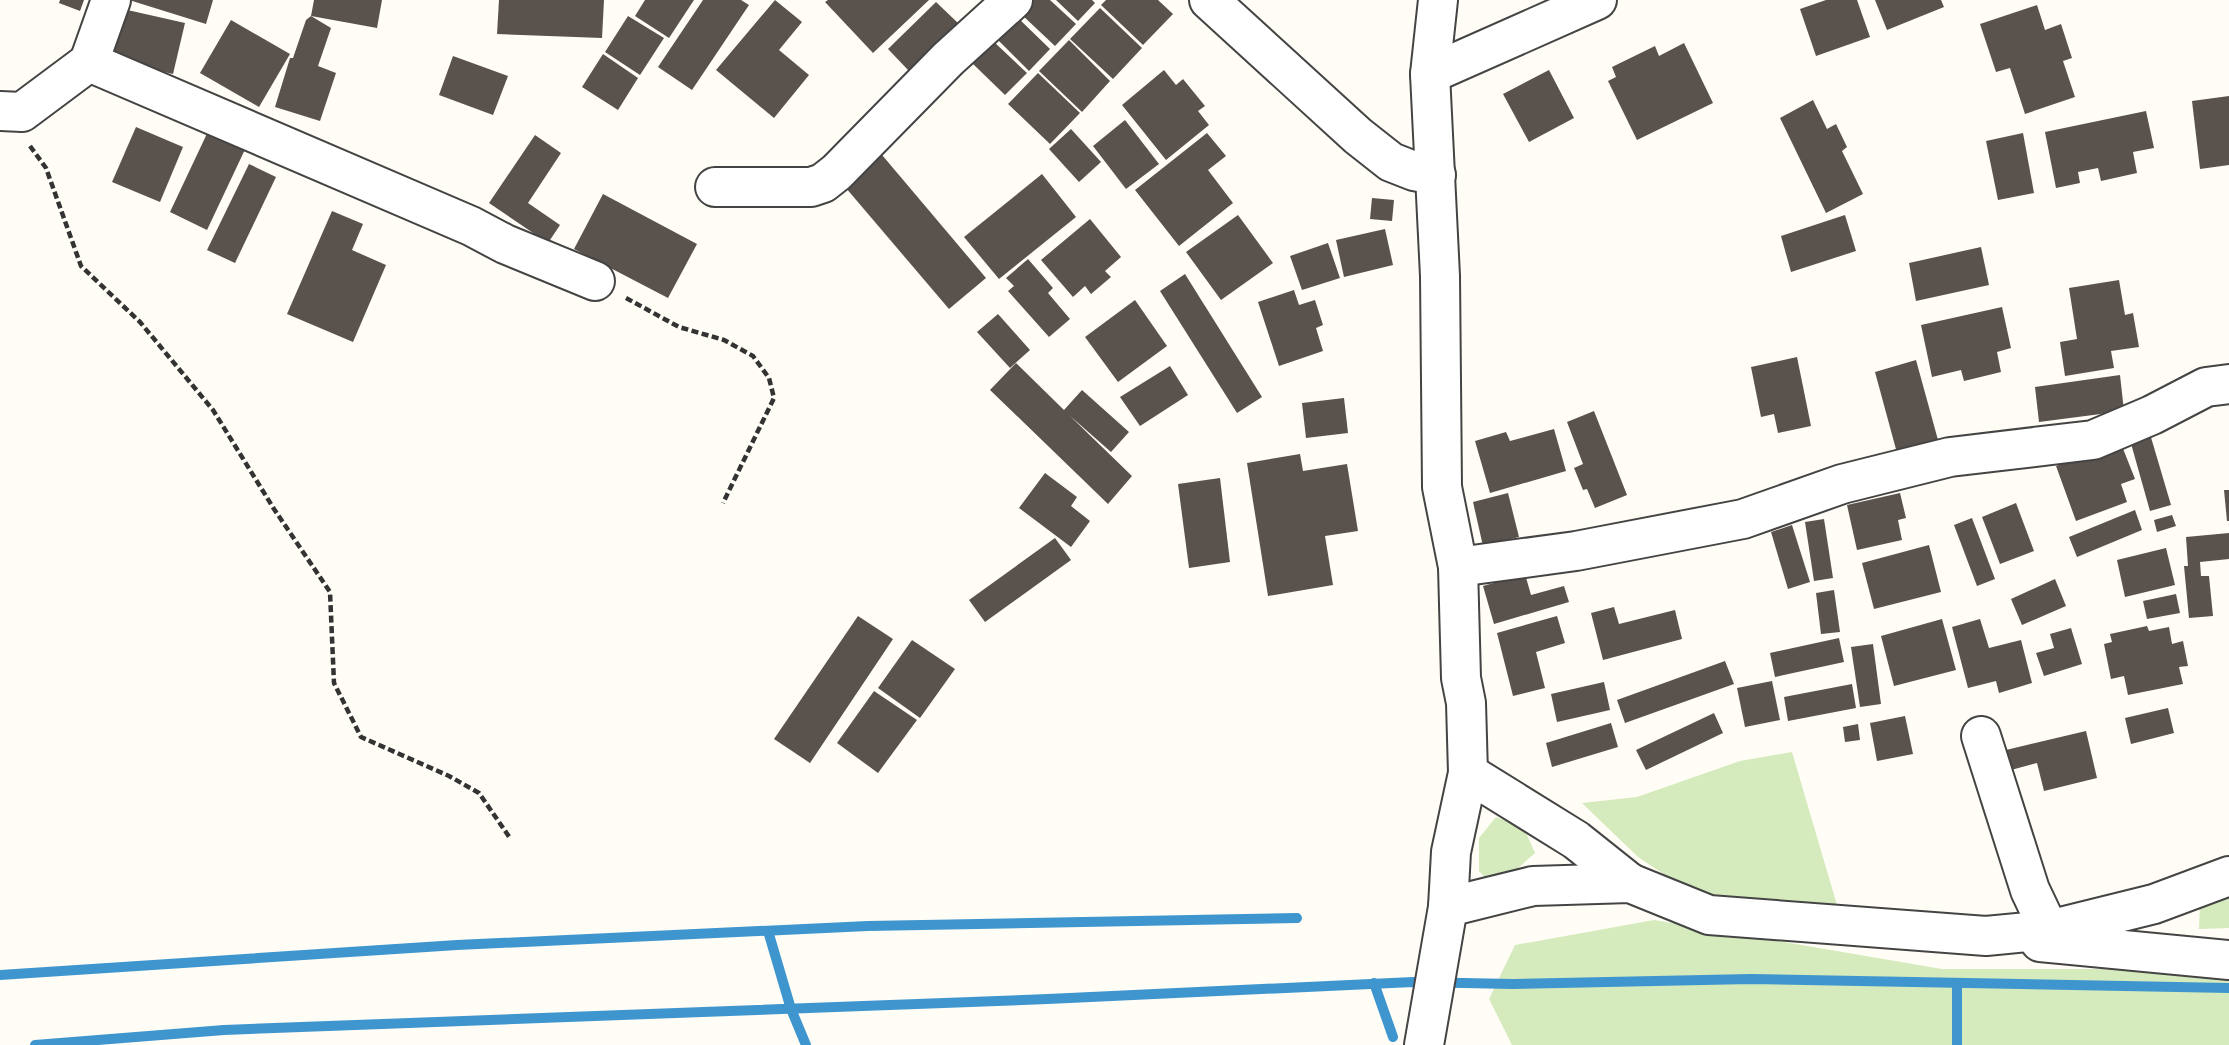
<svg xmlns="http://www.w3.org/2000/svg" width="2229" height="1045" font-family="'Zilla Slab',serif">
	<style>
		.green { fill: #d5ebbd }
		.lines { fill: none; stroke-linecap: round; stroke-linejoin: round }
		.stream { stroke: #3f96cf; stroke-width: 10 }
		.building { fill: #5a524d }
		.minor-casing { stroke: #444; stroke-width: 42 }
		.path { stroke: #333; stroke-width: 4.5; stroke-dasharray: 7 3.5; stroke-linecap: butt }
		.minor { stroke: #fff; stroke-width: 38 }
	</style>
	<rect width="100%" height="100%" fill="#fffdf5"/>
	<g class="green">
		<path d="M 1792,752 L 1837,905 L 1721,902 L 1680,885 L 1638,857 L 1582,803 L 1637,797 L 1740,761 Z"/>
		<path d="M 1496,817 L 1524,828 L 1535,853 L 1517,869 L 1490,883 L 1479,871 L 1479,838 Z"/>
		<path d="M 2229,893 L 2229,928 L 2199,929 L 2200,902 Z"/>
		<path d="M 1654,920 L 1942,969 L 2165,969 L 2229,974 L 2229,1045 L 1512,1045 L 1489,999 L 1515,945 Z"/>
	</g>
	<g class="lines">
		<g class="stream">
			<path d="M 768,931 L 791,1009 L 806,1045"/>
			<path d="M 0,975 L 457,945 L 868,926 L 1297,918"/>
			<path d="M 1374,983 L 1393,1037"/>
			<path d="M 35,1045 L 224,1030 L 1048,999 L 1413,982 L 1513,984 L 1751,979 L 2229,988"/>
			<path d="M 1957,1045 L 1957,984"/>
		</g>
	</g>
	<g class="building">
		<path d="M 60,0 L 84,0 L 80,11 L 59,3 Z"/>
		<path d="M 129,0 L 213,0 L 206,24 Z"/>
		<path d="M 314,0 L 382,0 L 377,28 L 311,16 Z"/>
		<path d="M 499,0 L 604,0 L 602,38 L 497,34 Z"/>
		<path d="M 645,0 L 694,0 L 669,38 L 635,16 Z"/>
		<path d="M 703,0 L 741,0 L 749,5 L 692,90 L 658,67 Z"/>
		<path d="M 775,0 L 802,22 L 779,50 L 809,75 L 774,118 L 716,70 Z"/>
		<path d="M 828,0 L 929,0 L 873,53 L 825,2 Z"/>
		<path d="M 1034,0 L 1050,0 L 1076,24 L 1055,46 L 1021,14 Z"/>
		<path d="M 1056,0 L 1092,0 L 1095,3 L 1078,21 Z"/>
		<path d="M 1106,0 L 1158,0 L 1173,14 L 1143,45 L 1101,5 Z"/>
		<path d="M 1826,0 L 1857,0 L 1870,37 L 1816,56 L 1800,9 Z"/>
		<path d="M 1875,0 L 1941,0 L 1944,7 L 1887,30 Z"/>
		<path d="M 936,2 L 958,23 L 909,71 L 888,49 Z"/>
		<path d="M 2037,5 L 2045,30 L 2061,24 L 2072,58 L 2063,61 L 2075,97 L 2025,114 L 2010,68 L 1996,72 L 1980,24 Z"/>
		<path d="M 1100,8 L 1142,48 L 1113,79 L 1070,39 Z"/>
		<path d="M 123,9 L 185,23 L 173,74 L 112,60 Z"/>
		<path d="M 311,16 L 331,28 L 318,66 L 336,73 L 320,121 L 275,107 L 290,58 L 293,58 L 306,20 Z"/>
		<path d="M 628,16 L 664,38 L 640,75 L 605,52 Z"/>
		<path d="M 1016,16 L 1050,49 L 1029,71 L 996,38 Z"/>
		<path d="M 231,20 L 290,54 L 259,107 L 200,73 Z"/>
		<path d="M 1069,40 L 1110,81 L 1082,112 L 1039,71 Z"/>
		<path d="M 993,41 L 1027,73 L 1005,95 L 972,63 Z"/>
		<path d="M 1684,43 L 1713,103 L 1637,140 L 1608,81 L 1616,77 L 1612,67 L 1655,46 L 1659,56 Z"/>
		<path d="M 603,54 L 638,78 L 618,110 L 582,87 Z"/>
		<path d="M 453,56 L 508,76 L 493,115 L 439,95 Z"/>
		<path d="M 1164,70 L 1176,85 L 1183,79 L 1205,106 L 1198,111 L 1209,125 L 1166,160 L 1122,105 Z"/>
		<path d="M 1549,70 L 1574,118 L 1529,142 L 1503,94 Z"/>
		<path d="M 1038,73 L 1080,113 L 1050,144 L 1008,104 Z"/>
		<path d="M 2229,96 L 2229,165 L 2200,169 L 2192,101 Z"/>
		<path d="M 1813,100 L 1827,129 L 1836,124 L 1847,147 L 1842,151 L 1863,194 L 1826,213 L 1780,118 Z"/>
		<path d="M 2146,111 L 2154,148 L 2133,152 L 2137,173 L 2101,181 L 2098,168 L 2078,172 L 2080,183 L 2056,188 L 2045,132 Z"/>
		<path d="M 1125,120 L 1159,164 L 1126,189 L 1093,146 Z"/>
		<path d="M 212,123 L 249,141 L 207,230 L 170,212 Z"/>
		<path d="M 136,127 L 183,147 L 160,202 L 112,182 Z"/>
		<path d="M 1071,129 L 1101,162 L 1079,182 L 1049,149 Z"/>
		<path d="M 1207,133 L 1226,156 L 1208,170 L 1233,203 L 1179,246 L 1135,190 Z"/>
		<path d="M 2023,133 L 2034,193 L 1998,200 L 1986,141 Z"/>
		<path d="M 535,135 L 561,153 L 528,203 L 560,225 L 548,243 L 489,203 Z"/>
		<path d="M 877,149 L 986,278 L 949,309 L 840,181 Z"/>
		<path d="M 249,164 L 276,177 L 235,263 L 207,250 Z"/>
		<path d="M 1042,174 L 1076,217 L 999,279 L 964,237 Z"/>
		<path d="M 603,194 L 697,244 L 668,298 L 574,249 Z"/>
		<path d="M 1372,198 L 1394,200 L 1392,221 L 1370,219 Z"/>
		<path d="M 332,211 L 363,224 L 352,250 L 386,265 L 353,342 L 287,314 Z"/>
		<path d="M 1238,215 L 1273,263 L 1221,300 L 1186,252 Z"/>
		<path d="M 1845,215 L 1856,251 L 1791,272 L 1781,236 Z"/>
		<path d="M 1090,219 L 1121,257 L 1105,271 L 1111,277 L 1091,294 L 1085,286 L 1073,297 L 1041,260 Z"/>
		<path d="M 1385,229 L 1393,265 L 1344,277 L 1336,240 Z"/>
		<path d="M 1328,243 L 1340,278 L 1302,290 L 1290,256 Z"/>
		<path d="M 1981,247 L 1989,285 L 1916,301 L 1909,263 Z"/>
		<path d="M 1028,259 L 1053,288 L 1048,293 L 1070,319 L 1049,337 L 1008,291 L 1014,286 L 1006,278 Z"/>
		<path d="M 1185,274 L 1262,397 L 1237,413 L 1160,291 Z"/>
		<path d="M 2119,280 L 2125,315 L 2133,313 L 2139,347 L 2111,351 L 2114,368 L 2065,376 L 2060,342 L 2077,339 L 2069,288 Z"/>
		<path d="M 1294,290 L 1299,305 L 1315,300 L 1323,325 L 1316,328 L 1323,351 L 1279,366 L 1258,302 Z"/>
		<path d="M 1135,300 L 1167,346 L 1118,382 L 1085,337 Z"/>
		<path d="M 2002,307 L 2011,348 L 1997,352 L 2001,372 L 1964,381 L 1961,370 L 1932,377 L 1921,325 Z"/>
		<path d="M 998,314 L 1030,350 L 1010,368 L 977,332 Z"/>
		<path d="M 1797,357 L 1811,426 L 1778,433 L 1774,414 L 1761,417 L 1751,367 Z"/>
		<path d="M 1916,360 L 1938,440 L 1897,453 L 1875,372 Z"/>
		<path d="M 1016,363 L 1064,410 L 1082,390 L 1129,432 L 1111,452 L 1069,415 L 1132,476 L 1108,504 L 990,390 Z"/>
		<path d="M 1170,366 L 1188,395 L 1140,426 L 1120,397 Z"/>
		<path d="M 2120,375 L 2124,411 L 2039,422 L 2035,387 Z"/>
		<path d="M 1344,398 L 1348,433 L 1306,438 L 1302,403 Z"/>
		<path d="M 1594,411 L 1627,495 L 1595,508 L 1587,489 L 1583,490 L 1574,468 L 1583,464 L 1567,422 Z"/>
		<path d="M 1554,429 L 1566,471 L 1490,493 L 1475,441 L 1506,432 L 1510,441 Z"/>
		<path d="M 2150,434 L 2171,505 L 2150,511 L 2130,440 Z"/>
		<path d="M 2120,441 L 2135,479 L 2121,484 L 2127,502 L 2076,521 L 2056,466 Z"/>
		<path d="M 1300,454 L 1303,471 L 1347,464 L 1358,531 L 1325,536 L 1333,585 L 1268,596 L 1247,463 Z"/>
		<path d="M 1045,473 L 1077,497 L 1071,506 L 1090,521 L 1071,547 L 1019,508 Z"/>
		<path d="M 1220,478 L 1230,562 L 1189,568 L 1178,484 Z"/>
		<path d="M 2224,490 L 2229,490 L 2229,521 L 2227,521 Z"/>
		<path d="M 1508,493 L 1519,537 L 1483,546 L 1473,502 Z"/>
		<path d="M 1900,493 L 1906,518 L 1898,520 L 1902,540 L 1857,550 L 1847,505 Z"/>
		<path d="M 2016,503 L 2034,551 L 2000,564 L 1982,517 Z"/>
		<path d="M 2135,510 L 2142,530 L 2077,557 L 2069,537 Z"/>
		<path d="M 2172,515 L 2176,526 L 2157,532 L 2154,520 Z"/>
		<path d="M 1972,518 L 1995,579 L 1977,586 L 1954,525 Z"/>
		<path d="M 1824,519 L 1833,578 L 1814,581 L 1805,522 Z"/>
		<path d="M 1792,525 L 1810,582 L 1788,589 L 1771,532 Z"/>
		<path d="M 2229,533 L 2229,559 L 2200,562 L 2201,576 L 2209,576 L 2213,616 L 2189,618 L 2184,566 L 2188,566 L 2186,537 Z"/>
		<path d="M 1055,538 L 1071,560 L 985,622 L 969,600 Z"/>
		<path d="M 1929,545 L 1941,592 L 1874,609 L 1862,563 Z"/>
		<path d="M 2166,548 L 2175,585 L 2125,597 L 2117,560 Z"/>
		<path d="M 1525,574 L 1531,595 L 1564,586 L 1569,602 L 1494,624 L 1483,586 Z"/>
		<path d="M 2055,579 L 2066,606 L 2022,625 L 2011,599 Z"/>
		<path d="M 1834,590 L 1840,632 L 1821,634 L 1816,593 Z"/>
		<path d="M 2176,594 L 2180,613 L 2147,619 L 2143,601 Z"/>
		<path d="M 1614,607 L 1619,624 L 1675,610 L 1682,639 L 1603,660 L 1591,613 Z"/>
		<path d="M 858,616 L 893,639 L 810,763 L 774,739 Z"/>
		<path d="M 1557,616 L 1565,643 L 1536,652 L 1545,688 L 1513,696 L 1497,633 Z"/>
		<path d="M 1942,619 L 1956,670 L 1894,686 L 1881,636 Z"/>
		<path d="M 1980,619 L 1989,648 L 2021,640 L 2032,683 L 1999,693 L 1996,681 L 1968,688 L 1952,627 Z"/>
		<path d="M 2147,626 L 2149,631 L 2169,627 L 2172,644 L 2183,641 L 2188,666 L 2179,667 L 2183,684 L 2128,695 L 2124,676 L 2111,679 L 2104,644 L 2112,642 L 2110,634 Z"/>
		<path d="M 2071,628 L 2082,664 L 2044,676 L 2036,653 L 2054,648 L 2050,634 Z"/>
		<path d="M 1839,638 L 1844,662 L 1775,677 L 1770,653 Z"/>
		<path d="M 912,640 L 955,669 L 920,718 L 878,688 Z"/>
		<path d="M 1873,644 L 1881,704 L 1860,707 L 1851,647 Z"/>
		<path d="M 1725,661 L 1734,684 L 1625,723 L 1617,700 Z"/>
		<path d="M 1772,681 L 1780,720 L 1745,727 L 1737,688 Z"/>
		<path d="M 1604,682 L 1610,710 L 1557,722 L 1551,694 Z"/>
		<path d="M 1852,684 L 1856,708 L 1788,721 L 1784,697 Z"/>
		<path d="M 874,691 L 917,720 L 878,773 L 837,743 Z"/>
		<path d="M 2168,708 L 2174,733 L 2131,744 L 2125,718 Z"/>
		<path d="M 1714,713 L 1723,733 L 1646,770 L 1636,750 Z"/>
		<path d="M 1905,716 L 1913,754 L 1877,761 L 1870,723 Z"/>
		<path d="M 1611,723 L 1618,747 L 1552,767 L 1546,743 Z"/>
		<path d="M 1858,724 L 1860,740 L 1845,742 L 1843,727 Z"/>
		<path d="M 2086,731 L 2097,778 L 2044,791 L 2037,763 L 2011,770 L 2006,750 Z"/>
	</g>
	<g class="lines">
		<defs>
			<g id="minor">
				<path d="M 111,0 L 89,62 L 471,226 L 505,244 L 595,281"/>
				<path d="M 1209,0 L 1358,136 L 1391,162 L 1414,171 L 1436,175"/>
				<path d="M 1430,74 L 1597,0"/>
				<path d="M 0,111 L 22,112 L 89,62"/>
				<path d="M 715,187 L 811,187 L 823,183 L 837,172 L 948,59 L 1013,0"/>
				<path d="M 1458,567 L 1576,551 L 1743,519 L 1842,484 L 1950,457 L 2093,440 L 2152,415 L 2206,387 L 2229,384"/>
				<path d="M 1981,736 L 2030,890 L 2049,930"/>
				<path d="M 1468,773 L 1576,840 L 1630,883"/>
				<path d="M 1448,907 L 1533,886 L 1630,883 L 1709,915 L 1986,936 L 2049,930 L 2154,904 L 2229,876"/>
				<path d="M 2040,942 L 2229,960"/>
				<path d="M 1424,1045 L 1448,907 L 1451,852 L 1468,773 L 1466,703 L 1461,678 L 1458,567 L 1442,487 L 1440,276 L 1430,74 L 1438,0"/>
			</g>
		</defs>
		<use href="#minor" class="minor-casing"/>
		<g class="path">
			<path d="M 30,146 L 46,168 L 81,266 L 140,322 L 213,410 L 274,509 L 330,592 L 334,683 L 361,737 L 449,776 L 479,793 L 510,838"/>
			<path d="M 626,298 L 679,327 L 724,340 L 753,356 L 769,378 L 774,398 L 723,503"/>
		</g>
		<use href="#minor" class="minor"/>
	</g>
</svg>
